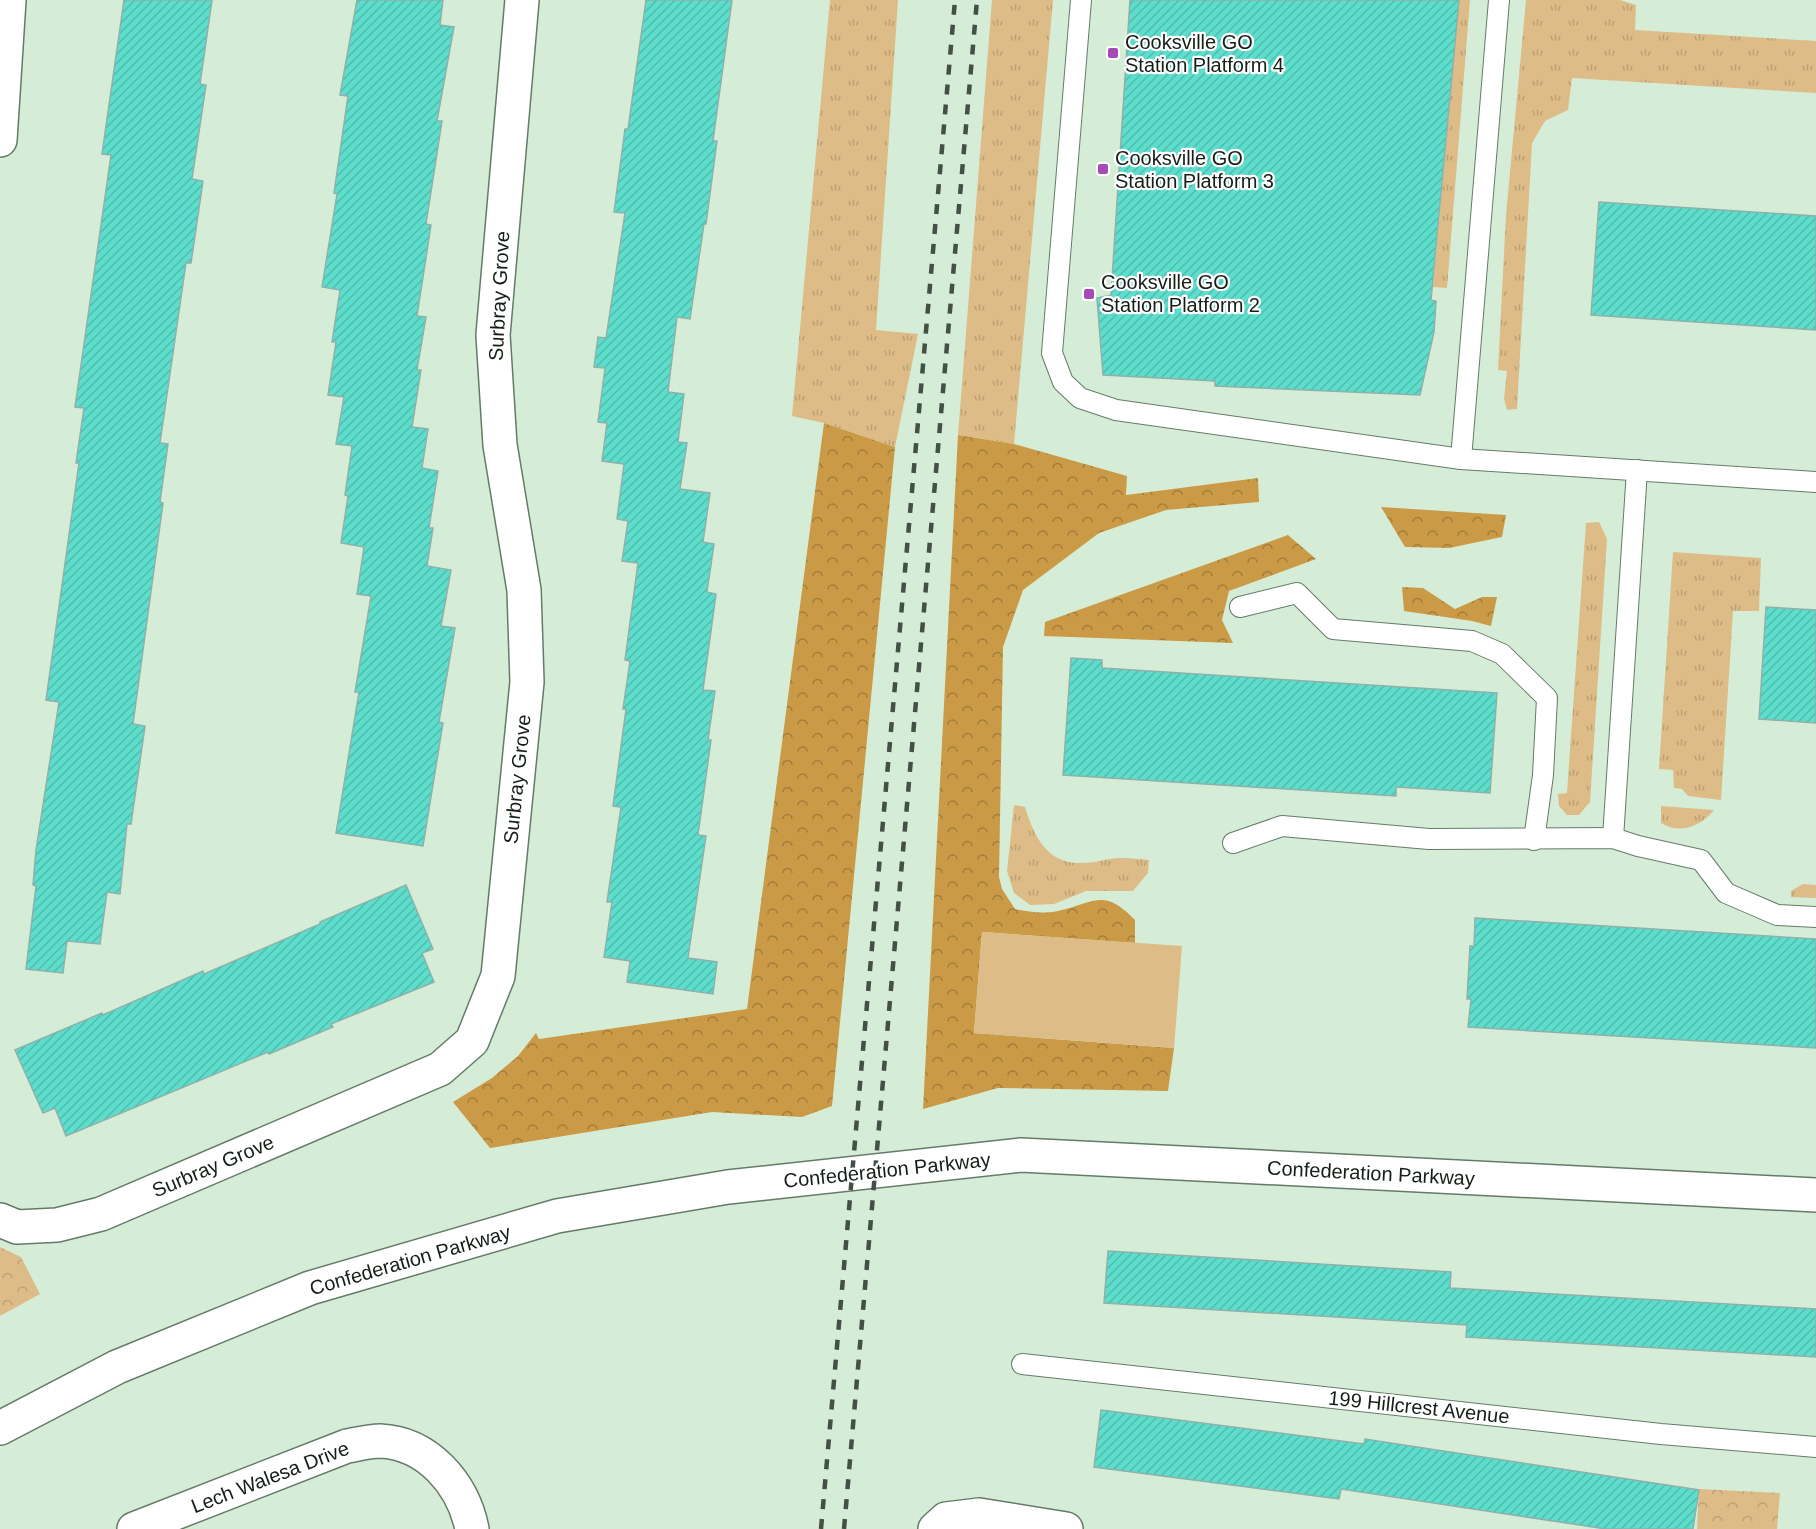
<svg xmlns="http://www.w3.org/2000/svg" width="1816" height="1529" font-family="Helvetica,sans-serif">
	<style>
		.grass { fill: url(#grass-tufts) }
		.forest { fill: url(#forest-crowns) }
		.park { fill: url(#park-crowns) }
		.pitch { fill: #ddbc87 }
		.building { fill: url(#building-hatch); stroke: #8eb1ab; stroke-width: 1.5 }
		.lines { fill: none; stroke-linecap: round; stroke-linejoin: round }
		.service-casing { stroke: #657b68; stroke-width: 22 }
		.minor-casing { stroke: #657b68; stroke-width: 36 }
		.tertiary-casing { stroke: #657b68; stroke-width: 36 }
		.service { stroke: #fff; stroke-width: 20 }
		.minor { stroke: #fff; stroke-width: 33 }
		.tertiary { stroke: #fff; stroke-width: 33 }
		.rail { stroke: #445045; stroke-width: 4.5; stroke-dasharray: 10 10; stroke-linecap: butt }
		.poi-dot { fill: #a54bb7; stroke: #fff; stroke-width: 2 }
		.labels { text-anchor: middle; stroke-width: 4.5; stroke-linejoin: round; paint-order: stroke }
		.poi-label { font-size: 20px; fill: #161f17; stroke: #fff; text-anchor: start }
		.street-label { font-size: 20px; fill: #161f17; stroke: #fff }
	</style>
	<defs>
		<pattern id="grass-tufts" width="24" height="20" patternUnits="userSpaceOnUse" patternTransform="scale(1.5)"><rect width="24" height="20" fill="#ddbc87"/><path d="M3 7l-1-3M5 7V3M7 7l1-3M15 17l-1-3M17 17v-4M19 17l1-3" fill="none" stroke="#bda174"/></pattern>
		<pattern id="forest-crowns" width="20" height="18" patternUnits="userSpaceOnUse" patternTransform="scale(1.5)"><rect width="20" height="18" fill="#ca9a46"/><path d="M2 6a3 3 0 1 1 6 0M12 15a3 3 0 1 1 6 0" fill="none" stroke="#a37d39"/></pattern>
		<pattern id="park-crowns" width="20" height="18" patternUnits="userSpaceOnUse" patternTransform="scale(1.5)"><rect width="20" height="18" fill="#ddbc87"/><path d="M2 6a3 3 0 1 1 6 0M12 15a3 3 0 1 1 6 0" fill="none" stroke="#bda174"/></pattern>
		<pattern id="building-hatch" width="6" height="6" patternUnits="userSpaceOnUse" patternTransform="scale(1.5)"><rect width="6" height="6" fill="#5dddcb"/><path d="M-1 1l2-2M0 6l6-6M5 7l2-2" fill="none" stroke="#50bdae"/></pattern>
	</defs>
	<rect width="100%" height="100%" fill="#d5edd7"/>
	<g class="grass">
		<path d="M 830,0 L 898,0 L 876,330 L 918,334 L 895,447 L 824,423 L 792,416 Z"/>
		<path d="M 992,0 L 1053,0 L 1014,444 L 958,435 Z"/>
		<path d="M 1459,0 L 1470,0 L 1447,288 L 1433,287 Z"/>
		<path d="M 1526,0 L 1620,0 L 1636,5 L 1635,30 L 1816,41 L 1816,93 L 1572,78 L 1568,110 L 1545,121 L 1532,143 L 1517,409 L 1507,410 L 1504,399 L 1507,371 L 1498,370 L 1506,215 Z"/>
		<path d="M 1599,522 L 1607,539 L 1590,802 L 1579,815 L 1567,815 L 1559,806 L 1558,794 L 1567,793 L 1586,523 Z"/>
		<path d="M 1673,552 L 1761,558 L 1759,611 L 1733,611 L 1721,800 L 1688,796 L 1682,789 L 1674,788 L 1673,770 L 1659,769 Z"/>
		<path d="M 1014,805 L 1025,807 C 1034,836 1047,865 1083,863 C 1096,863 1108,858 1121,858 C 1130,858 1140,859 1149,860 L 1148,873 L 1133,891 L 1086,891 L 1054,904 L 1030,905 L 1014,893 L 1007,871 Z"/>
		<path d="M 1661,806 L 1714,810 C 1701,826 1680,835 1661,823 Z"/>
		<path d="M 1803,884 L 1816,885 L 1816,898 L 1791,897 L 1791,891 Z"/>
	</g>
	<g class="forest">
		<path d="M 824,423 L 895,447 L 832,1106 L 802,1117 L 712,1112 L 490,1148 L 453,1102 L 492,1078 L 518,1056 L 536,1033 L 539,1039 L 747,1009 Z"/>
		<path d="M 958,435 L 1014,444 L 1127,476 L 1126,495 L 1258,478 L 1259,502 L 1166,510 L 1099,533 L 1023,590 L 1003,647 L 999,877 L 1002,889 L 1015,909 C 1029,912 1043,914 1058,911 C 1095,903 1103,887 1135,920 L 1135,943 L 982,932 L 974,1033 L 1174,1048 L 1168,1091 L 998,1088 L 923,1109 Z"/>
		<path d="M 1381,507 L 1506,515 L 1502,537 L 1449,548 L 1405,547 Z"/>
		<path d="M 1288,535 L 1316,559 L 1229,591 L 1222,620 L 1233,643 L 1044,636 L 1045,622 Z"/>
		<path d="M 1402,587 L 1423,588 L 1455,609 L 1482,597 L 1497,597 L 1491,626 L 1472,621 L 1404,611 Z"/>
	</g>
	<g class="park">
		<path d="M 0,1247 L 21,1257 L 40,1294 L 0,1316 Z"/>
		<path d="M 1699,1489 L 1780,1493 L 1777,1529 L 1697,1529 Z"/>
	</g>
	<path class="pitch" d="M 982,932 L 1182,946 L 1174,1048 L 974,1033 Z"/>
	<g class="building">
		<path d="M 124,0 L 212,0 L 200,84 L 206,85 L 192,179 L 203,181 L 191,263 L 186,263 L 160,443 L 168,444 L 160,502 L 163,503 L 133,724 L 145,726 L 131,824 L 127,824 L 120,894 L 107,892 L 100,944 L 67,941 L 63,973 L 26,969 L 36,886 L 33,885 L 36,850 L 59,702 L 46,700 L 69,535 L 79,463 L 76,463 L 84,408 L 75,407 L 111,155 L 102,154 Z"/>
		<path d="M 357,0 L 443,0 L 440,25 L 454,27 L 437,121 L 442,121 L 426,224 L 431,225 L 417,316 L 426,317 L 417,370 L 421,370 L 412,427 L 428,429 L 422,468 L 438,471 L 429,528 L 433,528 L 427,566 L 451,570 L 441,626 L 455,628 L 439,722 L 443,723 L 423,846 L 336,833 L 359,692 L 355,692 L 371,596 L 357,594 L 364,547 L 341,543 L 348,496 L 345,495 L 352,446 L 336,444 L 344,397 L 328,395 L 336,342 L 332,342 L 340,290 L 322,287 L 337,194 L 334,193 L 348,96 L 340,95 Z"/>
		<path d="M 646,0 L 732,0 L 713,141 L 717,141 L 706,224 L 704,224 L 690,319 L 677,317 L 668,392 L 684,394 L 678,442 L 687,443 L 680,489 L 710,493 L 703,542 L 714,544 L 707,592 L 716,594 L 703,690 L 715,691 L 708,740 L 711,740 L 698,835 L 706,836 L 688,958 L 717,962 L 713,994 L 627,982 L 630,961 L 604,957 L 612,902 L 607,902 L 621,807 L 613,806 L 626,709 L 623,709 L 630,661 L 625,660 L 638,563 L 622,561 L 628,521 L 617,519 L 624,464 L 602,461 L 607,423 L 598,422 L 605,368 L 594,367 L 598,337 L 606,338 L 625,213 L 614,212 L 625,129 L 628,129 Z"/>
		<path d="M 1130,0 L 1459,0 L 1431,300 L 1436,301 L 1434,332 L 1420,395 L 1215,386 L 1215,381 L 1103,375 L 1097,298 L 1111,295 Z"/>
		<path d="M 1599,202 L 1816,216 L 1816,330 L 1591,315 Z"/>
		<path d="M 1766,607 L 1816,610 L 1816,723 L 1759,719 Z"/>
		<path d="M 1071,658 L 1102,660 L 1102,668 L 1497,693 L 1490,793 L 1396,787 L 1396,796 L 1063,775 Z"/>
		<path d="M 406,885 L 433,949 L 422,953 L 434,982 L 331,1024 L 333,1027 L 269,1054 L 268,1052 L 66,1136 L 55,1108 L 43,1113 L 15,1050 L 102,1013 L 103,1015 L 203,971 L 204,974 L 320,924 L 320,922 Z"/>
		<path d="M 1475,918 L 1816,939 L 1816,1048 L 1468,1027 L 1471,999 L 1467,999 L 1470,946 L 1474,946 Z"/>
		<path d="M 1108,1251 L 1451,1272 L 1450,1288 L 1816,1309 L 1816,1357 L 1466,1337 L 1467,1325 L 1104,1303 Z"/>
		<path d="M 1101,1410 L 1364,1444 L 1365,1439 L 1699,1490 L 1693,1529 L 1606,1529 L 1341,1489 L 1339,1499 L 1094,1467 Z"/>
	</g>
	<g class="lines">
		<defs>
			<g id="service">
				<path d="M 1081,0 L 1052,353 L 1063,382 L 1080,398 L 1116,410 L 1461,459 L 1816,482"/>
				<path d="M 1461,459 L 1499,0"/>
				<path d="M 1240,607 L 1297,593 L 1333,629 L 1472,641 L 1502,654 L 1547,698 L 1543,775 L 1534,840"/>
				<path d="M 1613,838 L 1637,470"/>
				<path d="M 1233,843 L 1282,826 L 1429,839 L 1613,838 L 1638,846 L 1701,860 L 1726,893 L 1777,915 L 1816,917"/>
				<path d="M 1022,1364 L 1661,1434 L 1816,1447"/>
			</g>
			<g id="minor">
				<path d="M 0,140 L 9,0"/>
				<path d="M 0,1220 L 17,1227 L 57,1225 L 101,1214 L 440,1069 L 472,1041 L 498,976 L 527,682 L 524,590 L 500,445 L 493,335 L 522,0"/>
				<path d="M 134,1529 L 347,1446 C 358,1444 370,1441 380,1441 C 428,1443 463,1484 472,1529"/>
				<path d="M 935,1529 L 946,1519 L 979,1515 L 1066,1529"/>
			</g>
			<path id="tertiary" d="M 0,1428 L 117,1367 L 310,1288 L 557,1216 L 728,1187 L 1021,1155 L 1816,1195"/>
		</defs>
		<use href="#service" class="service-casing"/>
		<use href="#minor" class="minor-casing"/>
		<use href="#tertiary" class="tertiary-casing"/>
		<use href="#service" class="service"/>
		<use href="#minor" class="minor"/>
		<use href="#tertiary" class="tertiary"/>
		<g class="rail">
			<path d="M 821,1529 L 955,0"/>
			<path d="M 844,1529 L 977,0"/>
		</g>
	</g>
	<g class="poi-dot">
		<rect x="1107" y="47" width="12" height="12" rx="3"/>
		<rect x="1097" y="163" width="12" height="12" rx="3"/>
		<rect x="1083" y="288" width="12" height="12" rx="3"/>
	</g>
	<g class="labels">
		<g class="poi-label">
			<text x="1125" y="49">Cooksville GO<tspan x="1125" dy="23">Station Platform 4</tspan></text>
			<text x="1115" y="165">Cooksville GO<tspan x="1115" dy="23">Station Platform 3</tspan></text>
			<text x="1101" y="289">Cooksville GO<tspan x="1101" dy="23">Station Platform 2</tspan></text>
		</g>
		<g class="street-label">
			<text transform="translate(499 296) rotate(-87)" y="7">Surbray Grove</text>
			<text transform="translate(517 779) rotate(-84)" y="7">Surbray Grove</text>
			<text transform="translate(213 1166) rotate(-23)" y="7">Surbray Grove</text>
			<text transform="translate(887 1170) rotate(-6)" y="7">Confederation Parkway</text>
			<text transform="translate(1371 1173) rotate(3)" y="7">Confederation Parkway</text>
			<text transform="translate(410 1260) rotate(-16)" y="7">Confederation Parkway</text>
			<text transform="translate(1419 1407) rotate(6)" y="7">199 Hillcrest Avenue</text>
			<text transform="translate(270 1477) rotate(-21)" y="7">Lech Walesa Drive</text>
		</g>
	</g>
</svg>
